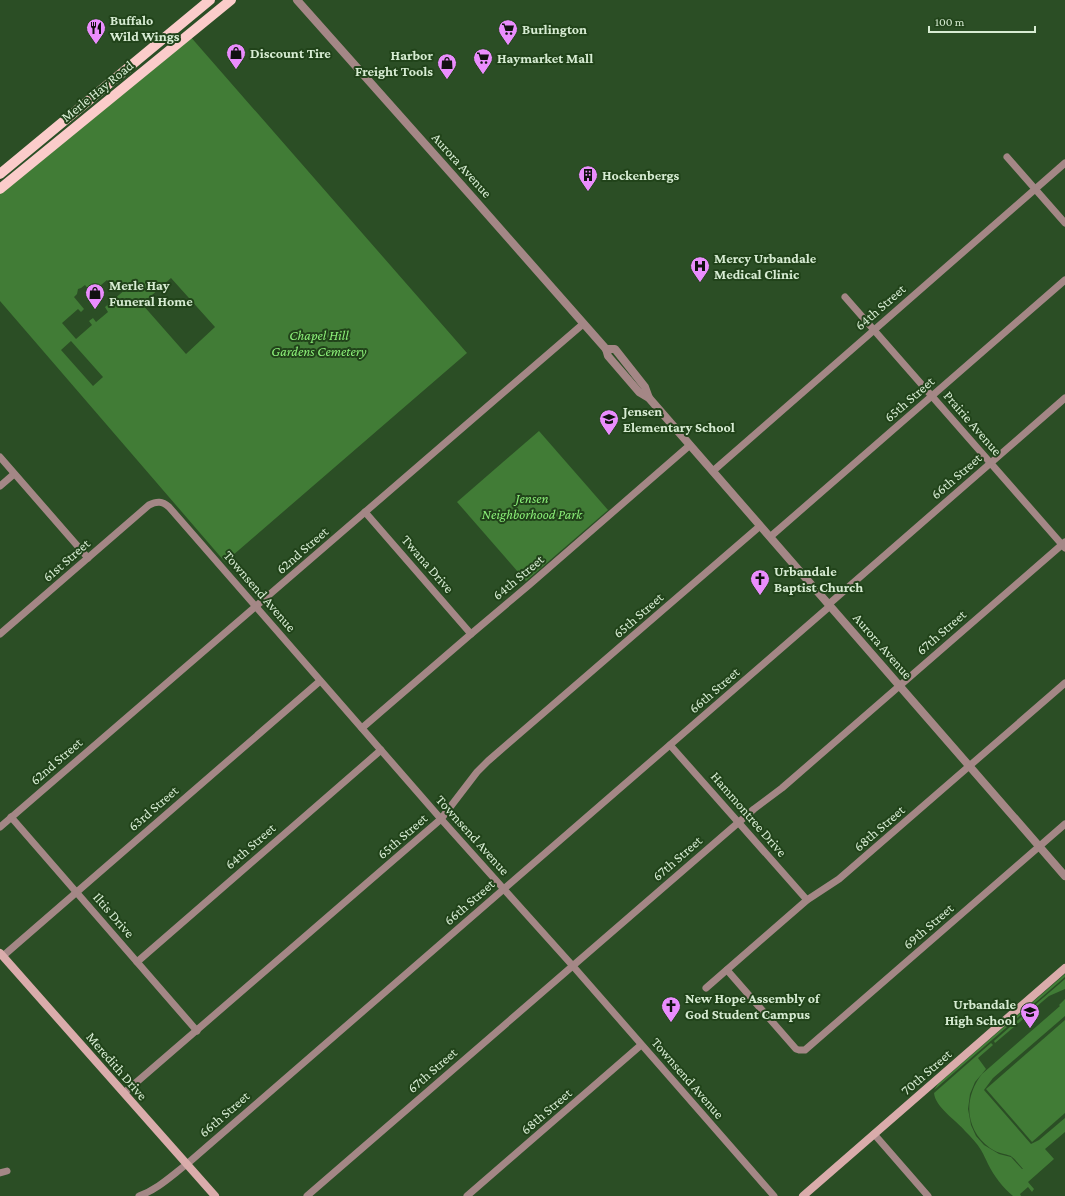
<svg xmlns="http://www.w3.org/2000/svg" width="1065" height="1196" font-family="'Crimson Pro',serif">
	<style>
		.green { fill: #417c36; fill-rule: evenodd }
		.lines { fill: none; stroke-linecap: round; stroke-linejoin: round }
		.minor { stroke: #a48786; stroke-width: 7 }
		.tertiary { stroke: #a48786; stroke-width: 8 }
		.secondary { stroke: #daacab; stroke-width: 8 }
		.primary { stroke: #fbccca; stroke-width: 10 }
		.labels { text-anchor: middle; stroke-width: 4; stroke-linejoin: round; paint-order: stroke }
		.poi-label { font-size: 14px; font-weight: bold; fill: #d7ecd3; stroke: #21431a; text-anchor: start }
		.street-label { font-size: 14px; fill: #d7ecd3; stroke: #21431a }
		.park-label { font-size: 14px; font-style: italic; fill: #8bef78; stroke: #21431a }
	</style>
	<rect width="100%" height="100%" fill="#2b4e25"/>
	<g class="green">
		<path d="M 189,35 L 467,353 L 225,562 L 0,301 L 0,189 ZM 171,278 L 215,327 L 186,354 L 142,304 ZM 107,280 L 116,290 L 123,284 L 127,288 L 105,307 L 108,312 L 96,322 L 93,318 L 89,321 L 92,325 L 76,339 L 62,323 L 78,309 L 81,312 L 84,309 L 74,297 L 77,294 L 78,289 L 81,288 L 85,285 L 96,298 L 100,295 L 95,290 ZM 71,341 L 103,377 L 93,386 L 61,350 Z"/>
		<path d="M 539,431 L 608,510 L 526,581 L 457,502 Z"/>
		<path d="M 1065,974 L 1065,977 L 934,1090 L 938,1084 Z"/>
		<path d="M 1065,979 L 1065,989 L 1049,996 L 1030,1012 L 1029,1010 Z"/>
		<path d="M 1065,999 L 1065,1016 L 993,1078 L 984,1090 L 1031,1144 L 1039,1140 L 1065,1118 L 1065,1132 L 1045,1149 L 1054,1159 L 1028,1182 L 1034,1189 L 1032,1192 L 1028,1187 L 1020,1194 L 1021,1196 L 1013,1196 C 1003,1188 994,1176 988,1164 C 986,1160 984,1155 981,1150 C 977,1143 971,1137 965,1131 C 957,1121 935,1107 934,1093 L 991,1043 L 993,1045 L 978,1058 L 986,1069 L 975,1082 L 970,1094 L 968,1109 L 971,1125 L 976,1136 L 984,1145 L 999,1154 L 1011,1157 L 1022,1169 L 1023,1169 C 1019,1165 1016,1160 1012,1157 C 1010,1155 1007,1155 1004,1154 C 999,1153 994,1151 990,1148 C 965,1130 963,1098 982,1074 L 1060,1006 L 1059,1005 Z"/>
		<path d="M 1026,1013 L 1028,1015 L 995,1043 L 994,1041 Z"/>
		<path d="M 1065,1020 L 1065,1113 L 1032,1142 L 986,1089 Z"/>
	</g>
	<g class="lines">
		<g class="minor">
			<path d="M 1007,157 L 1065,223"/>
			<path d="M 845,297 L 1065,548"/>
			<path d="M 0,457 L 88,558"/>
			<path d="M 713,471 L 1065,163"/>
			<path d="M 0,486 L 14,474"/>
			<path d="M 365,512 L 471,634"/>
			<path d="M 770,537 L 1065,280"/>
			<path d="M 829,604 L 1065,398"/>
			<path d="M 0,634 L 149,505 C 157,501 162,501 169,507 L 441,819 L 572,965 L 774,1196"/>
			<path d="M 362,728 L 471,634 L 529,585 L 690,445"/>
			<path d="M 670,745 L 807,900"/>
			<path d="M 11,817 L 197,1031"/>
			<path d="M 0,827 L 583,324"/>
			<path d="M 3,956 L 320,681"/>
			<path d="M 137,962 L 381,750"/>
			<path d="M 727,970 L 796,1049 L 799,1050 L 805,1050 L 1065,824"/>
			<path d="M 706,988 L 807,900 L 839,879 L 1065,683"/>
			<path d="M 124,1093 L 441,819 L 477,772 L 488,761 L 760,526"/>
			<path d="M 874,1134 L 928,1196"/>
			<path d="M 0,1173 L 7,1171"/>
			<path d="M 139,1196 C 158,1189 171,1176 187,1164 L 830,606"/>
			<path d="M 307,1196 L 754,809 L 782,788 L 1065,542"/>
			<path d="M 467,1196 L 641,1045"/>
		</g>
		<g class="tertiary">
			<path d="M 297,0 L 473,198 L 606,349 L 608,356 L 639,392 L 649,398 L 1065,876"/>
			<path d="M 606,349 L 615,349 L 645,387 L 649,398"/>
		</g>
		<g class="secondary">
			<path d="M 0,953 L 215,1196"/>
			<path d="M 803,1196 L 1065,968"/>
		</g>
		<g class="primary">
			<path d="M 0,174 L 210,0"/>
			<path d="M 0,189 L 231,0"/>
		</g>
	</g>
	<defs>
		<symbol id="restaurant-pin" viewBox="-11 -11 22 30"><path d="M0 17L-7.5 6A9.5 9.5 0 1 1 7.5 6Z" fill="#ea8dfd" stroke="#21431a"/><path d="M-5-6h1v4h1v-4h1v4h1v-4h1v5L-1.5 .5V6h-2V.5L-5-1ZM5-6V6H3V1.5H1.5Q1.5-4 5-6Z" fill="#111"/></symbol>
		<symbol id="supermarket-pin" viewBox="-11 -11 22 30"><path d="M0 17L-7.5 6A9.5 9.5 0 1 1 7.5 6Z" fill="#ea8dfd" stroke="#21431a"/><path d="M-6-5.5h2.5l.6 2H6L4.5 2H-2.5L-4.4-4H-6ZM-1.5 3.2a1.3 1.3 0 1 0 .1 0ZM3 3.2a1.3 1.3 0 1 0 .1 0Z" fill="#111"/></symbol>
		<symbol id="shop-pin" viewBox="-11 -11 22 30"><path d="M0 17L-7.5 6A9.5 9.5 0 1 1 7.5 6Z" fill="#ea8dfd" stroke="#21431a"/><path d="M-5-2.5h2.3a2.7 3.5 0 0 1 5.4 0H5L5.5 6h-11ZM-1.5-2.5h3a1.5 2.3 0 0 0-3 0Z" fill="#111"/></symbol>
		<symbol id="building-pin" viewBox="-11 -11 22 30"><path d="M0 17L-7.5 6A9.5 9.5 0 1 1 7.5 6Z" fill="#ea8dfd" stroke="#21431a"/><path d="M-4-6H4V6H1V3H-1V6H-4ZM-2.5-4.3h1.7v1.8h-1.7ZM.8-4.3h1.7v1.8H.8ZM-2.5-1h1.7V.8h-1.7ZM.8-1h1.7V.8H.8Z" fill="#111"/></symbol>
		<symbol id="hospital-pin" viewBox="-11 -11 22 30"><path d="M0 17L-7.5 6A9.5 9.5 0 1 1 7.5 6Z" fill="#ea8dfd" stroke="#21431a"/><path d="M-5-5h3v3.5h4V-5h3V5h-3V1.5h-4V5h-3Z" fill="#111"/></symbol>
		<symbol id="school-pin" viewBox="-11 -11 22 30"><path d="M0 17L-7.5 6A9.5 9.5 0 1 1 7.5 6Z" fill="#ea8dfd" stroke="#21431a"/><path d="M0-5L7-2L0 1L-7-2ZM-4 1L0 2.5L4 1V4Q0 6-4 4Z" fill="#111"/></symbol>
		<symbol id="church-pin" viewBox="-11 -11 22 30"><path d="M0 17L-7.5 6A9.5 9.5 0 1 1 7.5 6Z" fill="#ea8dfd" stroke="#21431a"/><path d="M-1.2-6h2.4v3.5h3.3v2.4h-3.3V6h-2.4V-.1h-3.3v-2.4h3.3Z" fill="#111"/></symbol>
	</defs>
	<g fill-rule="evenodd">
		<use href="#restaurant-pin" x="85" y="17" width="22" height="30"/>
		<use href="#supermarket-pin" x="497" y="18" width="22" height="30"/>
		<use href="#shop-pin" x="225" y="42" width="22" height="30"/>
		<use href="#supermarket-pin" x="472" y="47" width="22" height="30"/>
		<use href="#shop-pin" x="436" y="52" width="22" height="30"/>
		<use href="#building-pin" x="577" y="164" width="22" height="30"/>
		<use href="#hospital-pin" x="689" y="255" width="22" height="30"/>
		<use href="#shop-pin" x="84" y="282" width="22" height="30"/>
		<use href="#school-pin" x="598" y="408" width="22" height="30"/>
		<use href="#church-pin" x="749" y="568" width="22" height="30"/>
		<use href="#church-pin" x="660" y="995" width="22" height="30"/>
		<use href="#school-pin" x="1019" y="1001" width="22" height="30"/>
	</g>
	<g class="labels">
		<g class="poi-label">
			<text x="110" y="25">Buffalo<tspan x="110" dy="16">Wild Wings</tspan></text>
			<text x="522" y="34">Burlington</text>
			<text x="250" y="58">Discount Tire</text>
			<text x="433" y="60" text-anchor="end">Harbor<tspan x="433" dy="16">Freight Tools</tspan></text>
			<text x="497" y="63">Haymarket Mall</text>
			<text x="602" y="180">Hockenbergs</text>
			<text x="714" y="263">Mercy Urbandale<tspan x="714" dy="16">Medical Clinic</tspan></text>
			<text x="109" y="290">Merle Hay<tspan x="109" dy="16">Funeral Home</tspan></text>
			<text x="623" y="416">Jensen<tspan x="623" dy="16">Elementary School</tspan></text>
			<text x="774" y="576">Urbandale<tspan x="774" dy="16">Baptist Church</tspan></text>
			<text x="685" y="1003">New Hope Assembly of<tspan x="685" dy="16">God Student Campus</tspan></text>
			<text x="1016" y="1009" text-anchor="end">Urbandale<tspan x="1016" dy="16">High School</tspan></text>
		</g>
		<g class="street-label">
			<text transform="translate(97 91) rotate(-39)" y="5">Merle Hay Road</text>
			<text transform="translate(462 165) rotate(48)" y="5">Aurora Avenue</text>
			<text transform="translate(880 307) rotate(-41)" y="5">64th Street</text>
			<text transform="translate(909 399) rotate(-41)" y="5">65th Street</text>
			<text transform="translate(973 423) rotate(49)" y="5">Prairie Avenue</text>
			<text transform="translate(956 476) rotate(-41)" y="5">66th Street</text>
			<text transform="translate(302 550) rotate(-41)" y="5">62nd Street</text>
			<text transform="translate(66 560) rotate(-41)" y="5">61st Street</text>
			<text transform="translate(428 564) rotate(49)" y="5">Twana Drive</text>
			<text transform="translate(518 577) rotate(-40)" y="5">64th Street</text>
			<text transform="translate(260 591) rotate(49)" y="5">Townsend Avenue</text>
			<text transform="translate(638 615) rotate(-41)" y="5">65th Street</text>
			<text transform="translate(941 632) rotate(-41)" y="5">67th Street</text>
			<text transform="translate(883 646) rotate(49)" y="5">Aurora Avenue</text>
			<text transform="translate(714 690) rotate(-41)" y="5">66th Street</text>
			<text transform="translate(56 761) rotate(-41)" y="5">62nd Street</text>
			<text transform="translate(153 808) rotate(-41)" y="5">63rd Street</text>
			<text transform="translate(749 814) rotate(49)" y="5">Hammontree Drive</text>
			<text transform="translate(879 828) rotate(-41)" y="5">68th Street</text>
			<text transform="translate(473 835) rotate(48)" y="5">Townsend Avenue</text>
			<text transform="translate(402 836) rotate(-41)" y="5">65th Street</text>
			<text transform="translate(250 846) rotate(-41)" y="5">64th Street</text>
			<text transform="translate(677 858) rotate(-41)" y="5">67th Street</text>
			<text transform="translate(469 902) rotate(-41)" y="5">66th Street</text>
			<text transform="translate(114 915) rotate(49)" y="5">Iltis Drive</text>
			<text transform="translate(928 926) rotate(-41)" y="5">69th Street</text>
			<text transform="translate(117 1066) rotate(49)" y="5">Meredith Drive</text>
			<text transform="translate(432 1070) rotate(-41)" y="5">67th Street</text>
			<text transform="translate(926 1072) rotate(-41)" y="5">70th Street</text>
			<text transform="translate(688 1078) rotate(49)" y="5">Townsend Avenue</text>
			<text transform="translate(546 1111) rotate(-41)" y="5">68th Street</text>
			<text transform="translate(224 1114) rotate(-41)" y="5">66th Street</text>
		</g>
		<g class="park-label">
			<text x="319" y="340">Chapel Hill<tspan x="319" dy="16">Gardens Cemetery</tspan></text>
			<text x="532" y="503">Jensen<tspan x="532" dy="16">Neighborhood Park</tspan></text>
		</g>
	</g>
	<path d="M929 26v6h106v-6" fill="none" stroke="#d7ecd3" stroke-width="2"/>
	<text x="935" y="26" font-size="12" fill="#d7ecd3" stroke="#21431a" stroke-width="3" paint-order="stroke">100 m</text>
</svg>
